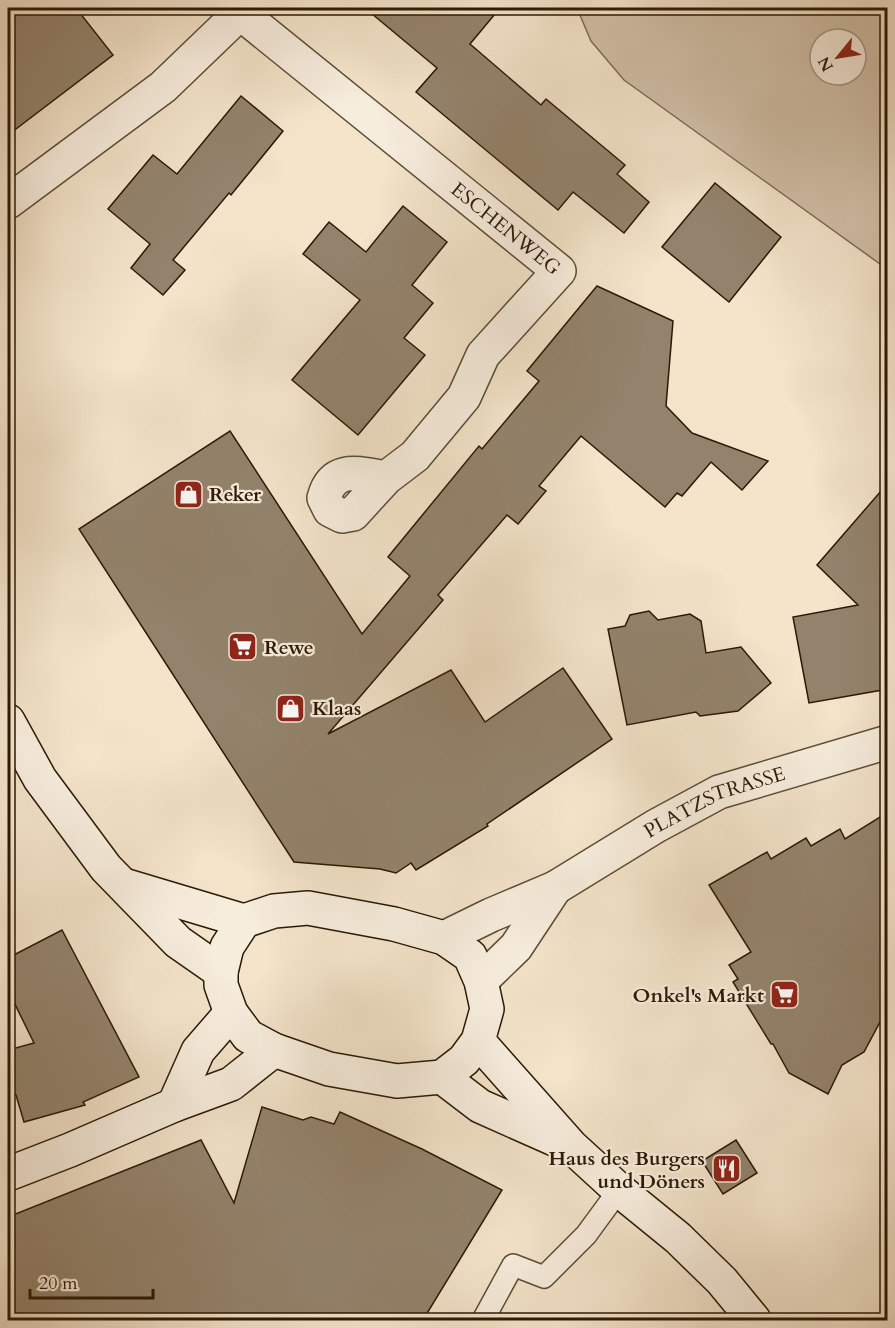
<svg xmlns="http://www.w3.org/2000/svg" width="895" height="1328" font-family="Cardo,serif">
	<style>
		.green { fill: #d1c1a9; stroke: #7e6d58; stroke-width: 1.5; fill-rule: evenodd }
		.building { fill: #93836c; stroke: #2b1906; stroke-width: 1.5 }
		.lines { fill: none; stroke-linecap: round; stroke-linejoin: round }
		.service-casing { stroke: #5d4c37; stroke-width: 24 }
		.minor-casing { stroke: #5d4c37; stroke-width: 36 }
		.tertiary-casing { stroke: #5d4c37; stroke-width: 36 }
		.secondary-casing { stroke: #2b1906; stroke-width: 36 }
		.service { stroke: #f7eddd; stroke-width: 21 }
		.minor { stroke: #f7eddd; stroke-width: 33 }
		.tertiary { stroke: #f7eddd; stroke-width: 33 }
		.secondary { stroke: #f7eddd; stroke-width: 33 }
		.labels { text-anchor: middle; stroke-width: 4.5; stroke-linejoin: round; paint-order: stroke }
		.street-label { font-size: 20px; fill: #2b1906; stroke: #f7eddd }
		.poi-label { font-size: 20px; font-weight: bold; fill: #2b1906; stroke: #f7eddd; text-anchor: start }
	</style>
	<rect width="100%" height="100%" fill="#f3e4ca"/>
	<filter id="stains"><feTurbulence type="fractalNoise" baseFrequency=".00333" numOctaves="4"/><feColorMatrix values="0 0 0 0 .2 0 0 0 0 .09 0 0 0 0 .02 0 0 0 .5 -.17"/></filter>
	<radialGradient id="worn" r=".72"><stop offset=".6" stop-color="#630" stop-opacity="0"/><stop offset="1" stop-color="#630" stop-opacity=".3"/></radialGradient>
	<path class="green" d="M 577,8 L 887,8 L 887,269 L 624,80 L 591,41 ZM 820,39 L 856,39 L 856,75 L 820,75 Z"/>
	<g class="building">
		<path d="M 8,8 L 76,8 L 113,55 L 8,135 Z"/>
		<path d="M 365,8 L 500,8 L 470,44 L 541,105 L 546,99 L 625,165 L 617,174 L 649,202 L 624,233 L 573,192 L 558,210 L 416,92 L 437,68 Z"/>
		<path d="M 241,96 L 283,131 L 231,195 L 229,193 L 173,260 L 185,270 L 163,295 L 131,268 L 150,244 L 108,209 L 153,155 L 177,174 Z"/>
		<path d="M 715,183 L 781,237 L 729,302 L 662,247 Z"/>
		<path d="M 403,206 L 447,242 L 412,285 L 433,303 L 404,338 L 425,355 L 358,435 L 292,380 L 360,300 L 303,254 L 329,222 L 366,252 Z"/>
		<path d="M 597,286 L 673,321 L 666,406 L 692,433 L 768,461 L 742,490 L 711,462 L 682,496 L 677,493 L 665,507 L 581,436 L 539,486 L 546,491 L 518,524 L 507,515 L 438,595 L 443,600 L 328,734 L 451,670 L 485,722 L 563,668 L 612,739 L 487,824 L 488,826 L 416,870 L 411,863 L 396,873 L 380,869 L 294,862 L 79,529 L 230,431 L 362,634 L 410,576 L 388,557 L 479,446 L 482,449 L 539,381 L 527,371 Z"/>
		<path d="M 888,483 L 888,689 L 809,703 L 793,617 L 858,605 L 817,565 Z"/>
		<path d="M 649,611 L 658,620 L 690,614 L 701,621 L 706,653 L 741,647 L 771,683 L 738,711 L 700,716 L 696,712 L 627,725 L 608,629 L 625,626 L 630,615 Z"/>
		<path d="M 888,812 L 888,1007 L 864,1052 L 842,1065 L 828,1094 L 789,1073 L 773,1044 L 771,1044 L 733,982 L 738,979 L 729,965 L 751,952 L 709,885 L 767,852 L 771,859 L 806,838 L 811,846 L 840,829 L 845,839 Z"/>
		<path d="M 62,930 L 139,1077 L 83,1102 L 85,1105 L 24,1122 L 16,1095 L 8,1097 L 8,1050 L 34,1043 L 8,990 L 8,958 Z"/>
		<path d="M 262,1107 L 303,1120 L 311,1117 L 334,1124 L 340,1112 L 422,1149 L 502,1190 L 423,1320 L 8,1320 L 8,1217 L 201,1140 L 234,1203 Z"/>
		<path d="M 736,1140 L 757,1173 L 723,1194 L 702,1161 Z"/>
	</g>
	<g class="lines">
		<defs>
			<path id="service" d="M 483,1320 L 513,1265 L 544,1277 L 586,1235 L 619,1190"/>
			<g id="minor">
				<path id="s1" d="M 234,8 L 559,271 L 483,355 L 464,397 L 415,456 L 386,478 L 353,514 L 342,516 L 330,510 L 324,498 C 333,464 360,474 386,478"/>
				<path d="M 8,202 L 163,87 L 240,13"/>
			</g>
			<g id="tertiary">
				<path id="s2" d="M 444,938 L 491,915 L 555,888 L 656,826 L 719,792 L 888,742"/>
				<path d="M 481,981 L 516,947 L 555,888"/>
			</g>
			<g id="secondary">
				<path d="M 8,721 L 40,779 L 106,868 L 178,942 L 221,972"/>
				<path d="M 127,886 L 244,921"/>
				<path d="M 308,908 L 394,924 L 444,938 L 470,956 L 481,981 L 487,1009 L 478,1041 L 464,1060 L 442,1077 L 397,1081 L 329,1069 L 274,1050 L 248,1036 L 231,1013 L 221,985 L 221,972 L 227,947 L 244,921 L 274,911 Z"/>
				<path d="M 478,1041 L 571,1146 L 619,1190 L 678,1238 L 722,1281 L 754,1320"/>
				<path d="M 442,1077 L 480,1106 L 561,1142"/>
				<path d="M 174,1105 L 198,1051 L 231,1013"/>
				<path d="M 8,1174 L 70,1150 L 174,1105 L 231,1084 L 274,1050"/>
			</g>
		</defs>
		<use href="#service" class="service-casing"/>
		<use href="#minor" class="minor-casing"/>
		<use href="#tertiary" class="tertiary-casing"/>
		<use href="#secondary" class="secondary-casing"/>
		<use href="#service" class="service"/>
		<use href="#minor" class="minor"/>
		<use href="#tertiary" class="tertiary"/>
		<use href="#secondary" class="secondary"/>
	</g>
	<defs>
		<symbol id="shop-square" viewBox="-11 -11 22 22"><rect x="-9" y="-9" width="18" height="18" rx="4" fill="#8f2418" stroke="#f7eddd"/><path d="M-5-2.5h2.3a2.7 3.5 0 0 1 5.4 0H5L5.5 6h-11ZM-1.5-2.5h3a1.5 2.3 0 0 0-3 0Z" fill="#fff"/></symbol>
		<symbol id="supermarket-square" viewBox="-11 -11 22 22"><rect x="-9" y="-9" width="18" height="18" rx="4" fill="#8f2418" stroke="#f7eddd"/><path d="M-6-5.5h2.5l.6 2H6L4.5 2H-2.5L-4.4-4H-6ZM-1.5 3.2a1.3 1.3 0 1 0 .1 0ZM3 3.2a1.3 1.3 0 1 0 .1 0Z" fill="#fff"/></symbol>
		<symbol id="restaurant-square" viewBox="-11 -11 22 22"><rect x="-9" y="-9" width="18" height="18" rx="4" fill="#8f2418" stroke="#f7eddd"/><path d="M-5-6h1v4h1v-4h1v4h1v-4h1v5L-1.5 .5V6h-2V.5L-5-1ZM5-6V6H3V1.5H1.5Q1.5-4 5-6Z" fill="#fff"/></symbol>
	</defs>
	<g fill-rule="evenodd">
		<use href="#shop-square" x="172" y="478" width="33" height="33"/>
		<use href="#supermarket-square" x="226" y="630" width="33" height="33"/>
		<use href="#shop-square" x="274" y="692" width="33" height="33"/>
		<use href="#supermarket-square" x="768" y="978" width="33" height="33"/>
		<use href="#restaurant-square" x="710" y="1152" width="33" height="33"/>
	</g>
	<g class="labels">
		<g class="street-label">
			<text dy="7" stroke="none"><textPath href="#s1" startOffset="350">ESCHENWEG</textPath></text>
			<text dy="7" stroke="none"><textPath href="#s2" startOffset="304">PLATZSTRASSE</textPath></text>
		</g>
		<g class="poi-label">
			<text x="209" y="501">Reker</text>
			<text x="264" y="654">Rewe</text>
			<text x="312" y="715">Klaas</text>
			<text x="764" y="1002" text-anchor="end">Onkel's Markt</text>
			<text x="705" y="1165" text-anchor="end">Haus des Burgers<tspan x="705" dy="23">und Döners</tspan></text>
		</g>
	</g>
	<rect width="895" height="1328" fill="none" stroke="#f3e4ca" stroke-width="30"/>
	<rect x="9" y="9" width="877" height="1310" fill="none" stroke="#2b1906" stroke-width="3"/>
	<rect x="15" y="15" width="865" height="1298" fill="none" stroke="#2b1906" stroke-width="1.5"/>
	<g transform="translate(838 57) rotate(240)"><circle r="28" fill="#f7eddd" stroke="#a59887" stroke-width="1.5"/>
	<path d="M0-4.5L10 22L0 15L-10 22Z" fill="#8f2418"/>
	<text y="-9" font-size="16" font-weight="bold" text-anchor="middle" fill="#2b1906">N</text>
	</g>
	<path d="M30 1289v9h123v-9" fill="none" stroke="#2b1906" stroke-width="3"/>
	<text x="39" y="1289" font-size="18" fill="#2b1906" stroke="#f7eddd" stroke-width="4.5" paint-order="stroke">20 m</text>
	<rect width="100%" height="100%" filter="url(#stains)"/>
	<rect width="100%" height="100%" fill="url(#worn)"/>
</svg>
